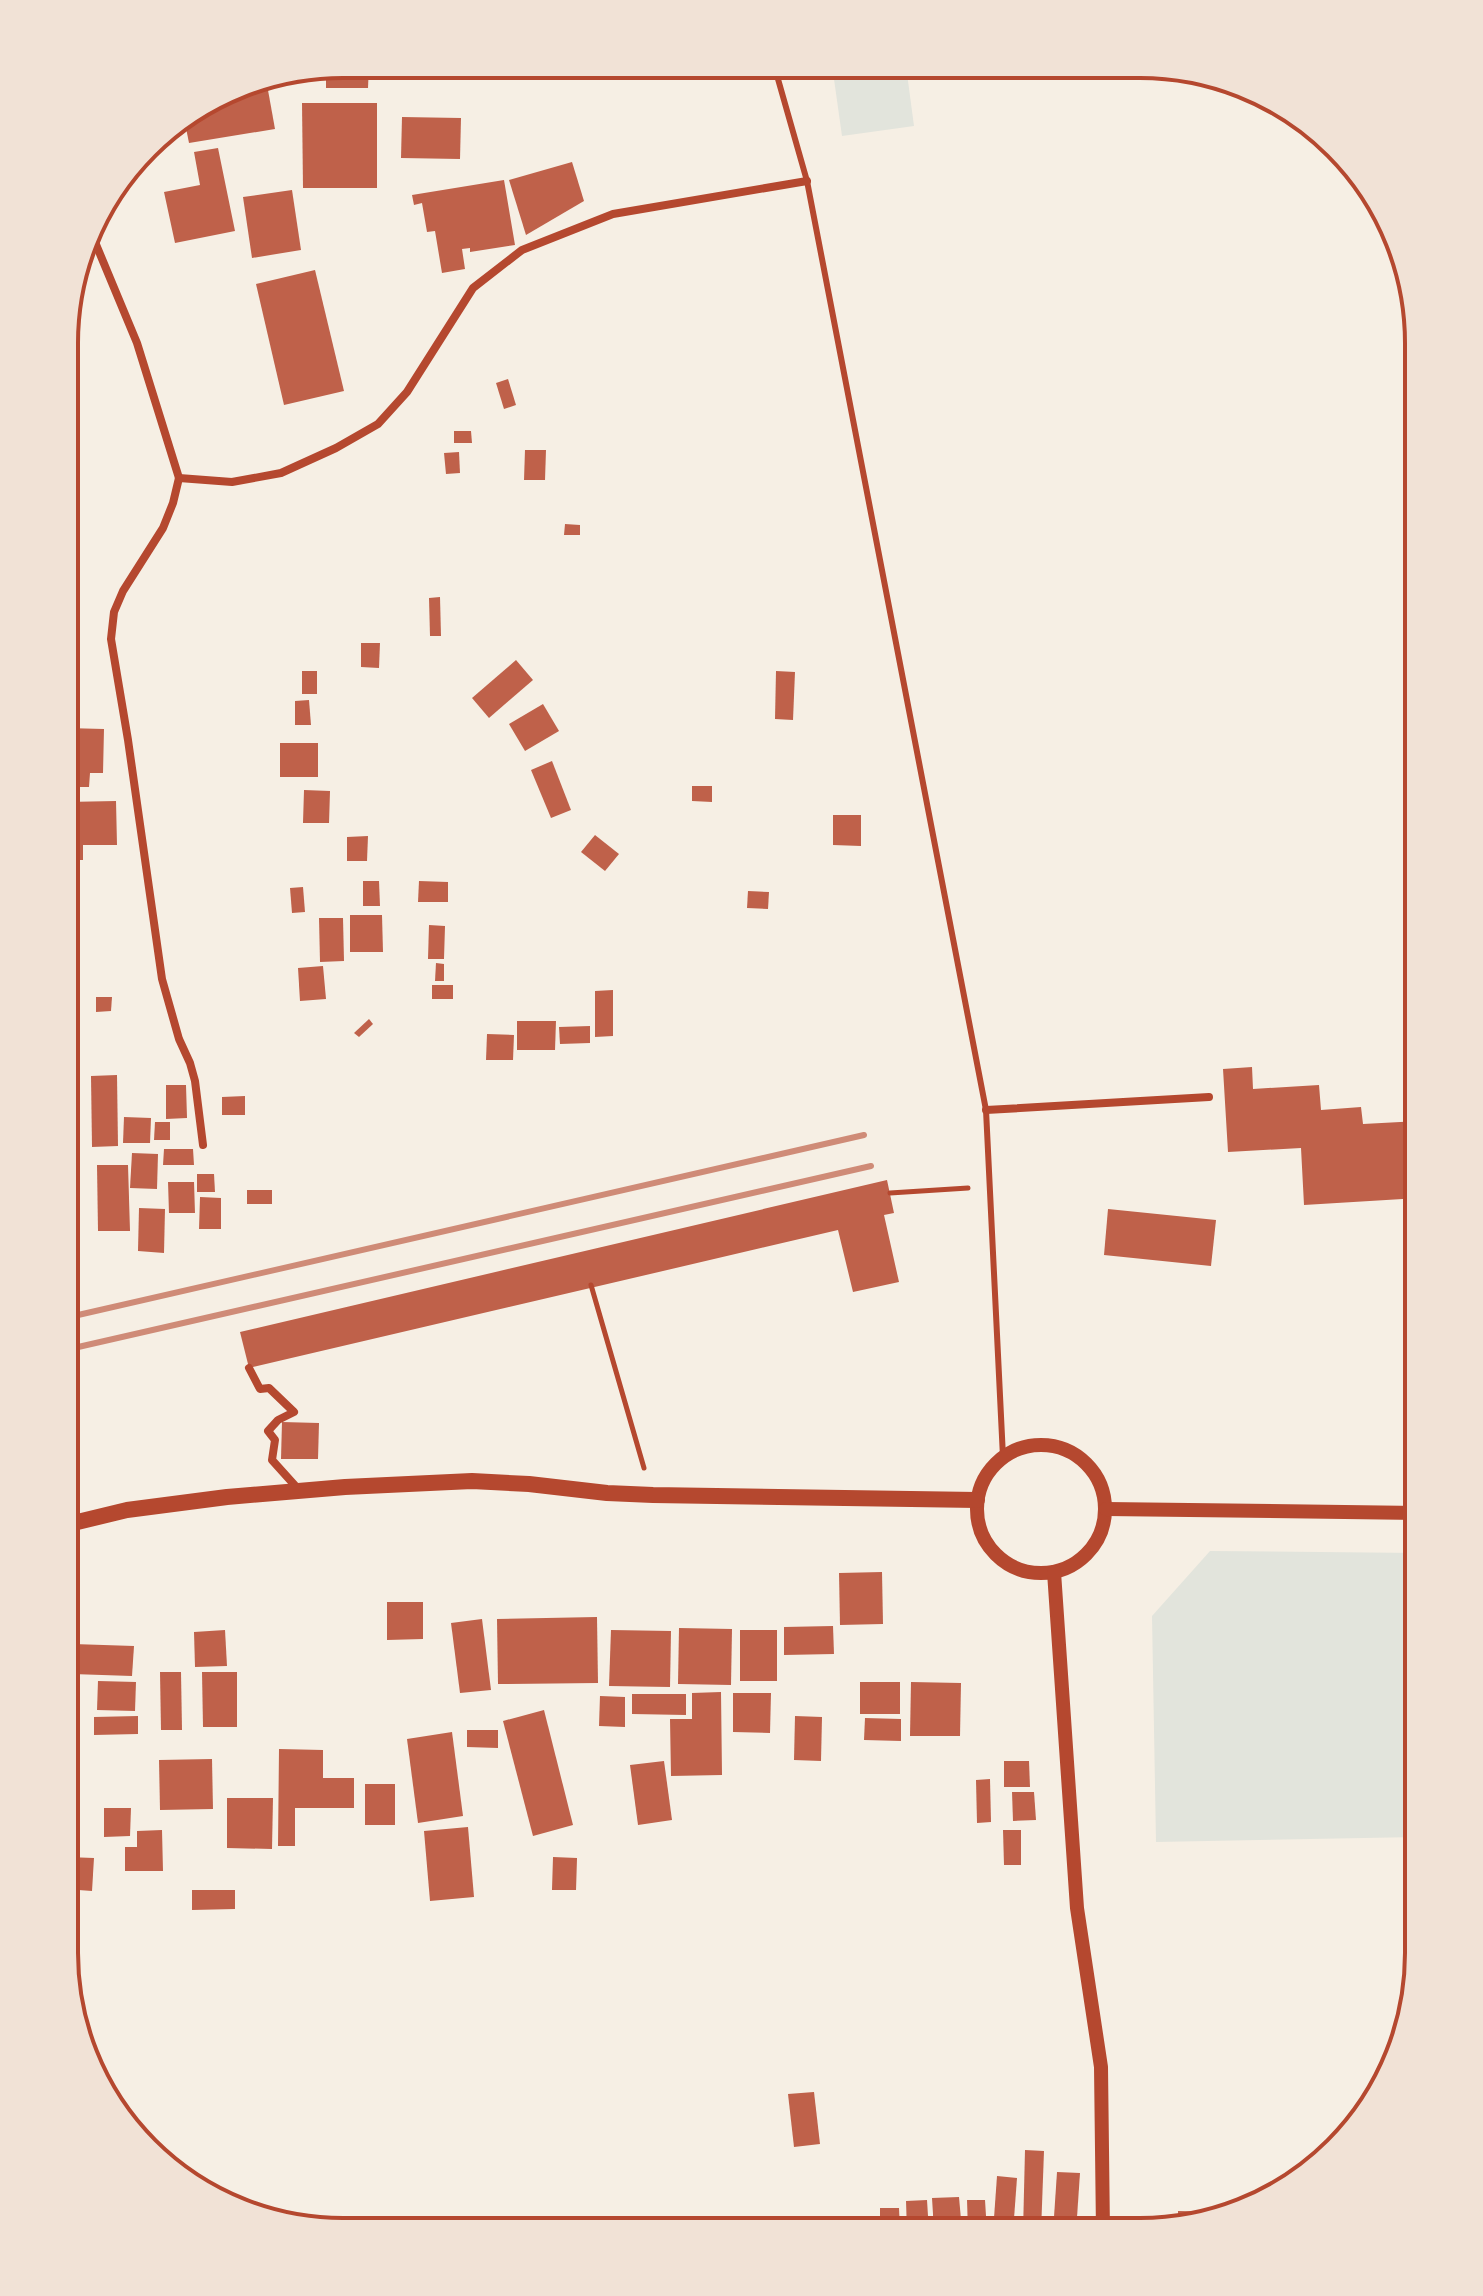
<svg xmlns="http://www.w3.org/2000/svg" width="1483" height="2296" font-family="Roboto,sans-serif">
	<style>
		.green { fill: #e2e4dc }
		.building { fill: #bf614a }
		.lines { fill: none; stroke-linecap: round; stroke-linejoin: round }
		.path { stroke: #b5482f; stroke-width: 5 }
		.service { stroke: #b5482f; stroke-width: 6 }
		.minor { stroke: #b5482f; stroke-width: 8 }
		.tertiary { stroke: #b5482f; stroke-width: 14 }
		.secondary { stroke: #b5482f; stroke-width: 16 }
		.rail { stroke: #cf8b77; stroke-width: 6 }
		.rim { fill: none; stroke: #b5482f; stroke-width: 4 }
	</style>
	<rect width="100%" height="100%" fill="#f6efe4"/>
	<g class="green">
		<path d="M 832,65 L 906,66 L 914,126 L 842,136 Z"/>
		<path d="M 1210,1551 L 1419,1553 L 1418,1837 L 1156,1842 L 1152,1616 Z"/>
	</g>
	<g class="building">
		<path d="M 343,64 L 369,64 L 368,88 L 326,88 L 326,67 Z"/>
		<path d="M 401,64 L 462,64 L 462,78 L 401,77 Z"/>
		<path d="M 546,65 L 595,65 L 595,66 L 549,77 Z"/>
		<path d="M 266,79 L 275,129 L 189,143 L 184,118 L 237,85 Z"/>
		<path d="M 302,103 L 377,103 L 377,188 L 303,188 Z"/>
		<path d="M 402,117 L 461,118 L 460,159 L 401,158 Z"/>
		<path d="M 218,148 L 235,231 L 175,243 L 164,192 L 200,185 L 194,152 Z"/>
		<path d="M 572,162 L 584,201 L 526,235 L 509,180 Z"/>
		<path d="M 504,180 L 515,245 L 470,252 L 470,248 L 462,249 L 465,269 L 442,273 L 435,231 L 427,232 L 422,203 L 414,205 L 412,195 Z"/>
		<path d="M 292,190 L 301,250 L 252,258 L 243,197 Z"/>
		<path d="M 315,270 L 344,391 L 284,405 L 256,284 Z"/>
		<path d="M 508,379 L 516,405 L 504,409 L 496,383 Z"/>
		<path d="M 454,431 L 471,431 L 472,443 L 454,443 Z"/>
		<path d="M 525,450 L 546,450 L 545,480 L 524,480 Z"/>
		<path d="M 459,452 L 460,473 L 446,474 L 444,453 Z"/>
		<path d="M 565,524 L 580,525 L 580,535 L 564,535 Z"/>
		<path d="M 440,597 L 441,636 L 430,636 L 429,598 Z"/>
		<path d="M 361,643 L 380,643 L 379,668 L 361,667 Z"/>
		<path d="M 66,646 L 77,647 L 76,679 L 66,679 Z"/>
		<path d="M 516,660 L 533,680 L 489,718 L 472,698 Z"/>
		<rect x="302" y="671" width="15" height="23"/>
		<path d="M 776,671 L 795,672 L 793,720 L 775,719 Z"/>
		<path d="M 309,700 L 311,725 L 295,725 L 295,701 Z"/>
		<path d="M 543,704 L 559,731 L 525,751 L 509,724 Z"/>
		<path d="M 66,728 L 104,729 L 103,773 L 90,773 L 89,787 L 66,787 Z"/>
		<rect x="280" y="743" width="38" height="34"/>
		<path d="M 552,761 L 571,810 L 551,818 L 531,770 Z"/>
		<path d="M 692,786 L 712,786 L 712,802 L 692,801 Z"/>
		<path d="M 304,790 L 330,791 L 329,823 L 303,823 Z"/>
		<path d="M 116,801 L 117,845 L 83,845 L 83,860 L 66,860 L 66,802 Z"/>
		<path d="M 833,815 L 861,815 L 861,846 L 833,845 Z"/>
		<path d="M 595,835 L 619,854 L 605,871 L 581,852 Z"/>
		<path d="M 368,836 L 367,861 L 347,861 L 347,837 Z"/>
		<path d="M 363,881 L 379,881 L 380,906 L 363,906 Z"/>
		<path d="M 419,881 L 448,882 L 448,902 L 418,902 Z"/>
		<path d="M 303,887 L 305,912 L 292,913 L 290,888 Z"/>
		<path d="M 748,891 L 769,892 L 768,909 L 747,908 Z"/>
		<path d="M 350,915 L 382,915 L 383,952 L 350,952 Z"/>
		<path d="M 319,918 L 343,918 L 344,961 L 320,962 Z"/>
		<path d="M 429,925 L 445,926 L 444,959 L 428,959 Z"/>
		<path d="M 436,963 L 444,964 L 444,981 L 435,981 Z"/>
		<path d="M 323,966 L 326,999 L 300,1001 L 298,968 Z"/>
		<rect x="432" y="985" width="21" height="14"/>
		<path d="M 613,990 L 613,1036 L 595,1037 L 595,991 Z"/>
		<path d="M 96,997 L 112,997 L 111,1011 L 96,1012 Z"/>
		<path d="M 369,1019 L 373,1024 L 359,1037 L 354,1033 Z"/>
		<path d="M 517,1021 L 556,1021 L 555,1050 L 517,1050 Z"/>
		<path d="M 590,1026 L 590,1043 L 560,1044 L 559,1027 Z"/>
		<path d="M 487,1034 L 514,1035 L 513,1060 L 486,1060 Z"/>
		<path d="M 1252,1067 L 1253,1089 L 1319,1085 L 1321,1110 L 1361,1107 L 1363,1124 L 1419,1121 L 1419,1198 L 1304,1205 L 1301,1148 L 1228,1152 L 1223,1069 Z"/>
		<path d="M 117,1075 L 118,1146 L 92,1147 L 91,1076 Z"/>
		<path d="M 166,1085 L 186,1085 L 187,1118 L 166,1119 Z"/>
		<path d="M 245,1096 L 245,1115 L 222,1115 L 222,1097 Z"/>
		<path d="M 124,1117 L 151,1118 L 150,1143 L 123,1143 Z"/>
		<path d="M 65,1122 L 80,1123 L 79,1149 L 65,1148 Z"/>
		<path d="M 155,1122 L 170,1122 L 170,1140 L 154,1140 Z"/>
		<path d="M 164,1149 L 193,1149 L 194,1165 L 163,1165 Z"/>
		<path d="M 132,1153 L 158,1154 L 157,1189 L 130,1188 Z"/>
		<path d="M 97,1165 L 128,1165 L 130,1231 L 98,1231 Z"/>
		<path d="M 197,1174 L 214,1174 L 215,1192 L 197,1192 Z"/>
		<path d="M 887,1180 L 894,1213 L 884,1215 L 899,1282 L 853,1292 L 838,1230 L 249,1368 L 240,1332 Z"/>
		<path d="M 168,1182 L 194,1182 L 195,1213 L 169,1213 Z"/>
		<rect x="247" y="1190" width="25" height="14"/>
		<path d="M 200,1197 L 221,1198 L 221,1229 L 199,1229 Z"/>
		<path d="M 139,1208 L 165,1209 L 164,1253 L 138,1251 Z"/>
		<path d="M 1108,1209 L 1216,1220 L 1211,1266 L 1104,1255 Z"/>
		<path d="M 282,1422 L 319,1423 L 318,1459 L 281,1459 Z"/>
		<path d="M 882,1572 L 883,1624 L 840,1625 L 839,1573 Z"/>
		<path d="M 387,1602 L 423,1602 L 423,1639 L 387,1640 Z"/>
		<path d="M 597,1617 L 598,1683 L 498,1684 L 497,1619 Z"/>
		<path d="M 482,1619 L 491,1690 L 460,1693 L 451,1623 Z"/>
		<path d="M 833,1626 L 834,1654 L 784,1655 L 784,1627 Z"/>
		<path d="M 679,1628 L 732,1629 L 731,1685 L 678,1684 Z"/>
		<path d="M 225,1630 L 227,1666 L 195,1667 L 194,1632 Z"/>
		<path d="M 611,1630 L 671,1631 L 670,1687 L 609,1686 Z"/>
		<rect x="740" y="1630" width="37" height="51"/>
		<path d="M 73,1644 L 134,1646 L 132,1676 L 72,1674 Z"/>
		<path d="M 160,1672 L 181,1672 L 182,1730 L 161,1730 Z"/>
		<path d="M 202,1672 L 237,1672 L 237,1727 L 203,1727 Z"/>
		<path d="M 98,1681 L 136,1682 L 135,1711 L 97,1710 Z"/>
		<rect x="860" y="1682" width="40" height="32"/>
		<path d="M 911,1682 L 961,1683 L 960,1736 L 910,1736 Z"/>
		<path d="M 721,1692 L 722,1775 L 671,1776 L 670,1719 L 692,1719 L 692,1693 Z"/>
		<path d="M 733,1693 L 771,1693 L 770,1733 L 733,1732 Z"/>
		<path d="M 632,1694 L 686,1694 L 686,1715 L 632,1714 Z"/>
		<path d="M 600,1696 L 625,1697 L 625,1727 L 599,1726 Z"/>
		<path d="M 544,1710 L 573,1825 L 533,1836 L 503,1721 Z"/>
		<path d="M 138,1716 L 138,1734 L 94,1735 L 94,1717 Z"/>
		<path d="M 795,1716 L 822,1717 L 821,1761 L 794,1760 Z"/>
		<path d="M 865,1718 L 901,1719 L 901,1741 L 864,1740 Z"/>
		<path d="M 467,1730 L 498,1730 L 498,1748 L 467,1747 Z"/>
		<path d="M 452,1732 L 463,1816 L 418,1823 L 407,1739 Z"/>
		<path d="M 279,1749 L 323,1750 L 323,1778 L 354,1778 L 354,1808 L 295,1808 L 295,1846 L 278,1846 Z"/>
		<path d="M 212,1759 L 213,1809 L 160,1810 L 159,1760 Z"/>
		<path d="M 664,1761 L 672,1820 L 638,1825 L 630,1765 Z"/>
		<path d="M 1004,1761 L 1029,1761 L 1030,1787 L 1004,1787 Z"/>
		<path d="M 990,1779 L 991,1822 L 977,1823 L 976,1780 Z"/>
		<rect x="365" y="1784" width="30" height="41"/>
		<path d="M 1012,1792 L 1034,1792 L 1036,1820 L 1013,1821 Z"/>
		<path d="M 227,1798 L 273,1798 L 272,1849 L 227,1848 Z"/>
		<path d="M 104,1808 L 131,1808 L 130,1836 L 104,1837 Z"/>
		<path d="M 468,1827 L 474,1897 L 430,1901 L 424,1831 Z"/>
		<path d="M 162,1830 L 163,1871 L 125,1871 L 125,1847 L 137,1847 L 137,1831 Z"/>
		<path d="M 1003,1830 L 1021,1830 L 1021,1865 L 1004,1865 Z"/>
		<path d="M 67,1857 L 94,1858 L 92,1891 L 65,1889 Z"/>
		<path d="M 553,1857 L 577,1858 L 576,1890 L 552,1890 Z"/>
		<path d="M 192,1890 L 235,1890 L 235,1909 L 192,1910 Z"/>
		<path d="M 814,2092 L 820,2144 L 794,2147 L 788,2094 Z"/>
		<path d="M 1025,2150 L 1044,2151 L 1041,2232 L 1023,2232 Z"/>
		<path d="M 1057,2172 L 1080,2173 L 1076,2232 L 1053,2232 Z"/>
		<path d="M 997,2176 L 1017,2178 L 1013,2232 L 993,2232 Z"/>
		<path d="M 959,2197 L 962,2231 L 934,2231 L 932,2198 Z"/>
		<path d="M 927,2200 L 929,2231 L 907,2231 L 906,2201 Z"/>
		<path d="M 967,2200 L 985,2200 L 987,2232 L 968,2232 Z"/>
		<path d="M 880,2208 L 899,2208 L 900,2231 L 880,2231 Z"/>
		<path d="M 1178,2211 L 1234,2212 L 1234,2213 L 1178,2224 Z"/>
	</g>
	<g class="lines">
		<g class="path">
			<path d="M 890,1193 L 968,1188"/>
			<path d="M 591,1285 L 644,1468"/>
		</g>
		<path class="service" d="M 774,65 L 807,181 L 986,1110 L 1003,1457"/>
		<g class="minor">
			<path d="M 90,230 L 137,343 L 179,478"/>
			<path d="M 179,478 L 232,482 L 281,473 L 336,448 L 378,424 L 407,392 L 473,288 L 522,250 L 613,214 L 807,181"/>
			<path d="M 179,478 L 173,503 L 163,528 L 123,591 L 114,612 L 111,639 L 128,740 L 162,979 L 179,1039 L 190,1063 L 195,1081 L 203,1145"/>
			<path d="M 986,1110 L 1209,1097"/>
			<path d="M 249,1368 L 260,1389 L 269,1388 L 294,1412 L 278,1420 L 268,1431 L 275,1440 L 272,1460 L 299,1490"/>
		</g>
		<g class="tertiary">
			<circle cx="1041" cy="1509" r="64"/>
			<path d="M 1106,1509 L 1419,1513"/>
			<path d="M 1054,1572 L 1077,1908 L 1101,2067 L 1103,2232"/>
		</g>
		<path class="secondary" d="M 65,1525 L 127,1510 L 227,1497 L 345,1487 L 472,1481 L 529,1484 L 607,1493 L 653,1495 L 977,1500"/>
		<g class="rail">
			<path d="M 65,1318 L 864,1135"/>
			<path d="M 65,1350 L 871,1166"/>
		</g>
	</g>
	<path d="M0 0H1483V2296H0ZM343 78H1140A265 265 0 0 1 1405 343V1953A265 265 0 0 1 1140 2218H343A265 265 0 0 1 78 1953V343A265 265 0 0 1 343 78Z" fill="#f1e2d6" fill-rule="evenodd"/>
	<path class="rim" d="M343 78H1140A265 265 0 0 1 1405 343V1953A265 265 0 0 1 1140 2218H343A265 265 0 0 1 78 1953V343A265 265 0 0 1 343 78Z"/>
</svg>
